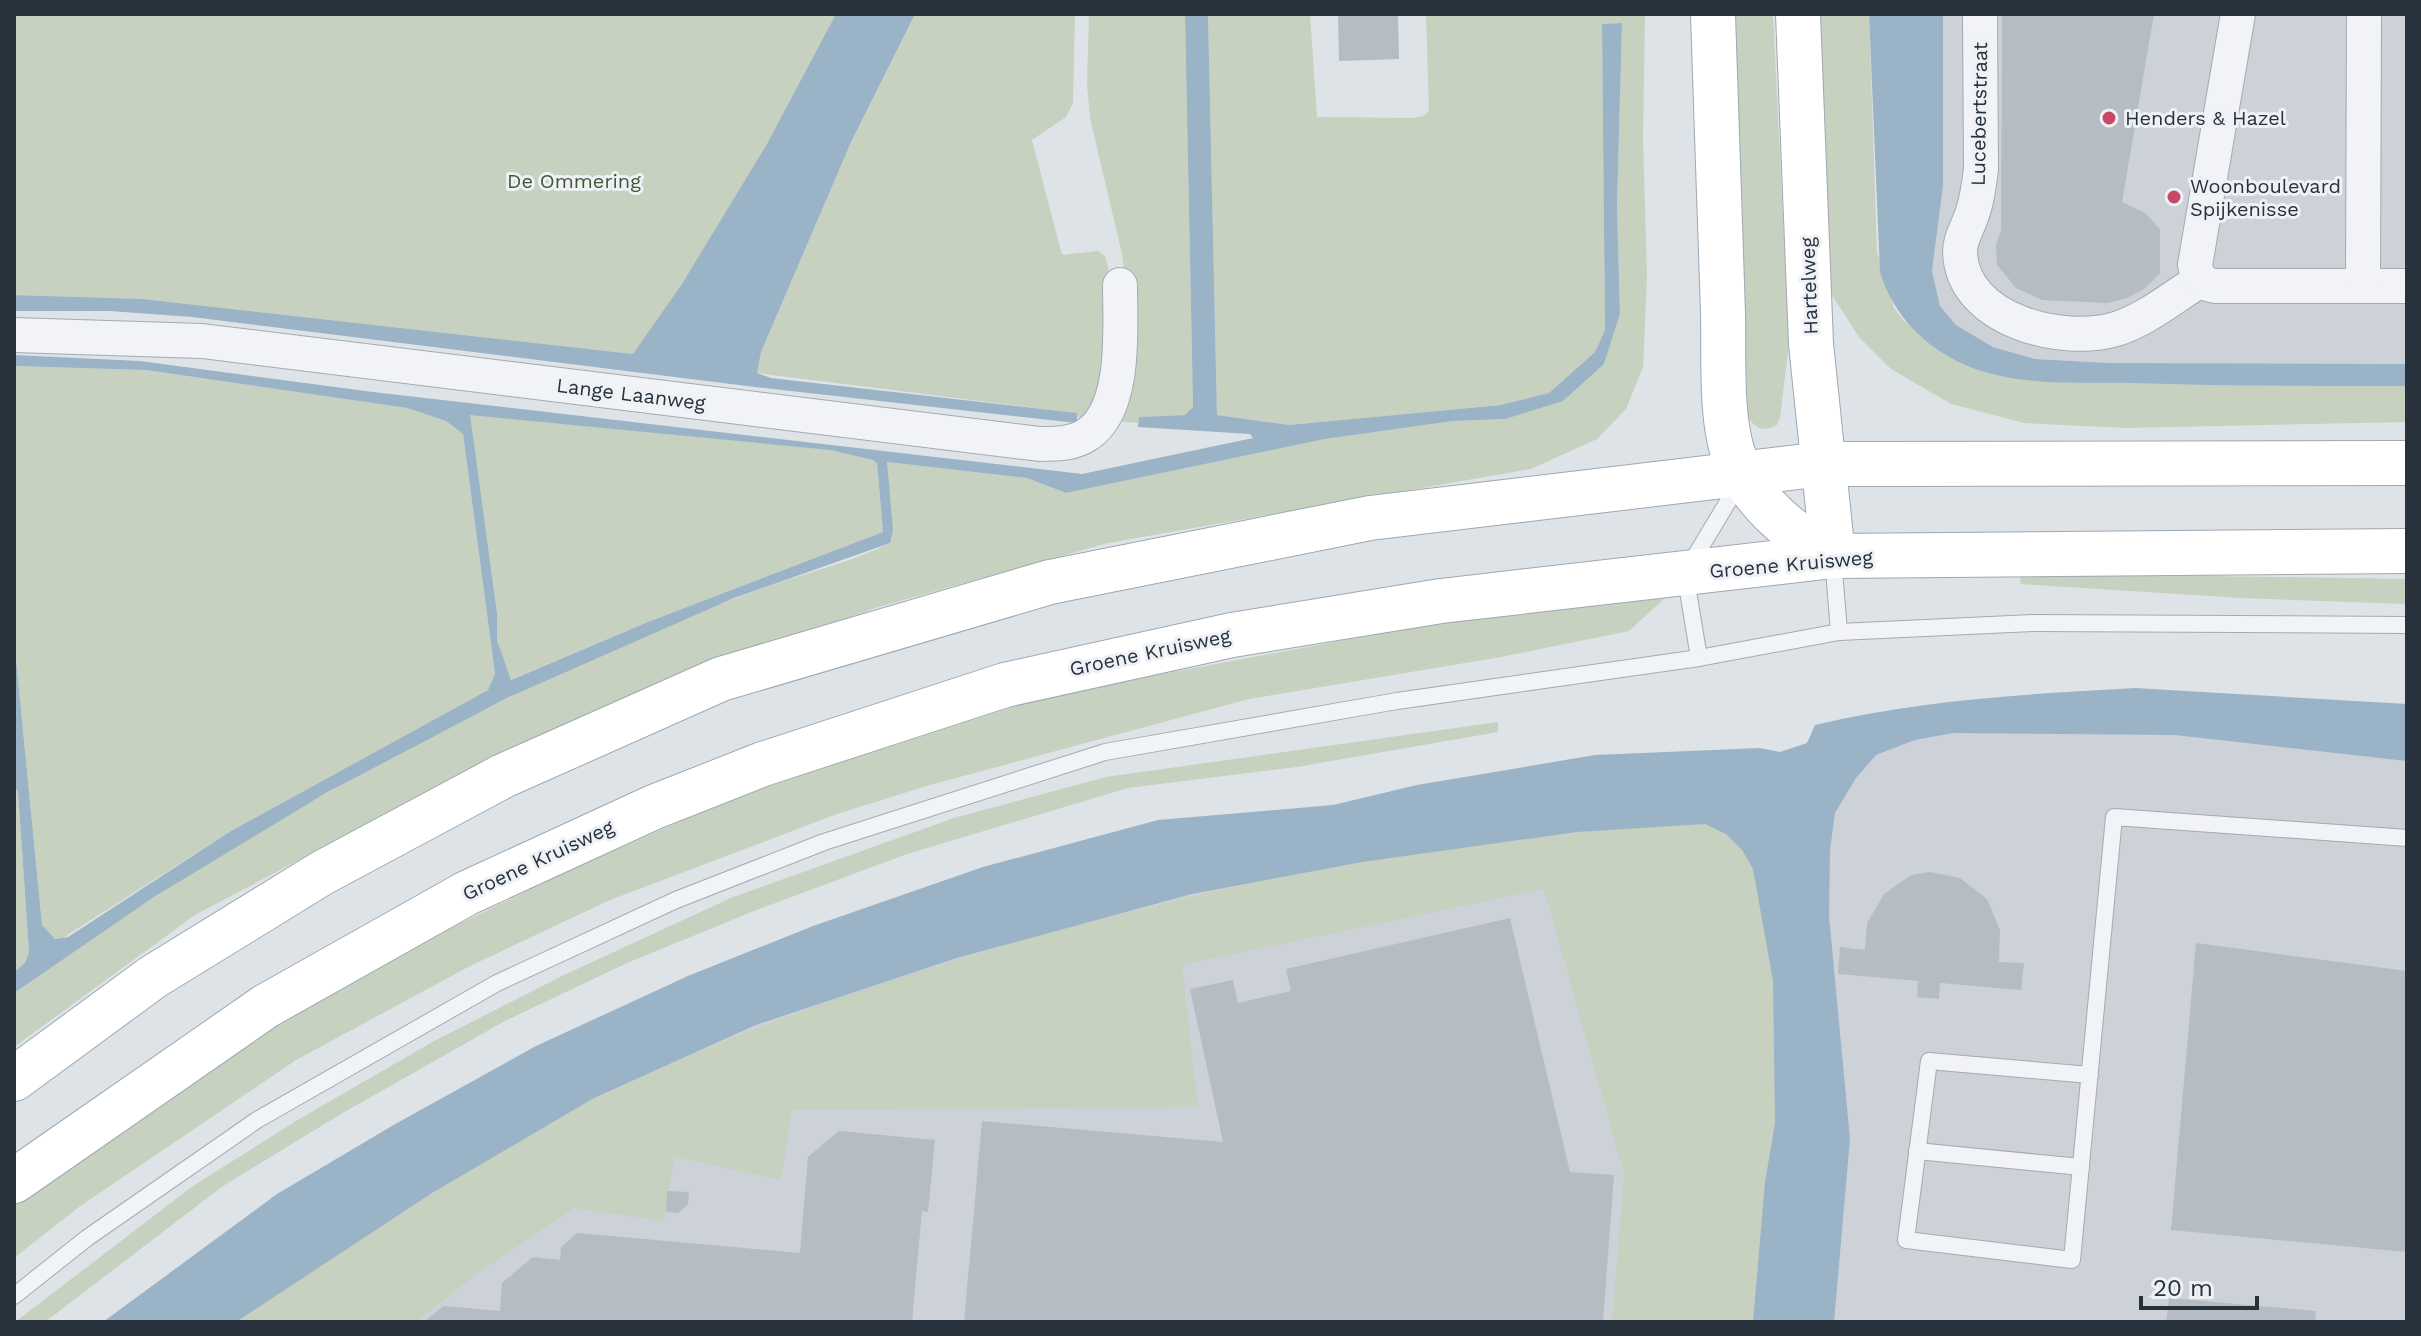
<svg xmlns="http://www.w3.org/2000/svg" width="2421" height="1336" font-family="'Work Sans',sans-serif">
	<style>
		.built { fill: #cdd2d9 }
		.green { fill: #c6d1c0 }
		.water { fill: #9bb3c6; fill-rule: evenodd }
		.building { fill: #b6bcc4 }
		.lines { fill: none; stroke-linecap: round; stroke-linejoin: round }
		.service-casing { stroke: #a4aab1; stroke-width: 18 }
		.minor-casing { stroke: #a4aab1; stroke-width: 36 }
		.primary-casing { stroke: #9ea8b2; stroke-width: 46 }
		.service { stroke: #f1f3f6; stroke-width: 16 }
		.minor { stroke: #f1f3f6; stroke-width: 34 }
		.primary { stroke: #fff; stroke-width: 44 }
		.poi-dot { fill: #c74967; stroke: #eef1f5; stroke-width: 3 }
		.labels { text-anchor: middle; stroke-width: 6; stroke-linejoin: round; paint-order: stroke }
		.street-label { font-size: 20px; fill: #28323d; stroke: #eef1f5 }
		.poi-label { font-size: 20px; fill: #28323d; stroke: #eef1f5; text-anchor: start }
		.park-label { font-size: 20px; fill: #405836; stroke: #eef1f5 }
	</style>
	<rect width="100%" height="100%" fill="#dee3e7"/>
	<g class="built">
		<path d="M 1943,14 L 2407,14 L 2407,364 L 2109,363 L 2035,359 L 1993,347 L 1956,325 L 1940,306 L 1932,271 L 1943,186 Z"/>
		<path d="M 2012,715 L 2407,742 L 2407,1322 L 176,1322 L 573,1080 L 1167,859 L 1846,748 Z"/>
	</g>
	<g class="green">
		<path d="M 14,14 L 854,14 L 658,368 L 632,354 L 143,299 L 14,295 Z"/>
		<path d="M 915,14 L 1075,14 L 1073,103 L 1066,117 L 1032,140 L 1062,255 L 1098,251 L 1105,256 L 1108,267 L 1110,369 L 1090,419 L 1077,417 L 1076,413 L 757,373 L 761,352 L 852,140 Z"/>
		<path d="M 1089,14 L 1185,14 L 1193,407 L 1186,415 L 1140,417 L 1139,423 L 1113,421 L 1126,286 L 1122,254 L 1090,118 L 1087,84 Z"/>
		<path d="M 1208,14 L 1310,14 L 1317,117 L 1413,118 L 1424,116 L 1429,110 L 1426,14 L 1645,14 L 1643,139 L 1647,276 L 1643,367 L 1626,409 L 1597,439 L 1531,469 L 1108,543 L 875,608 L 490,759 L 195,915 L 14,1047 L 14,993 C 202,857 406,742 618,646 C 671,622 726,601 781,582 C 817,570 856,560 890,543 L 887,462 L 1027,478 L 1066,493 L 1325,439 L 1453,421 L 1505,419 L 1604,364 L 1620,314 L 1617,206 L 1622,23 L 1602,24 L 1605,330 L 1595,352 L 1549,393 L 1501,405 L 1289,425 L 1217,415 Z"/>
		<path d="M 1734,14 L 1773,14 L 1789,343 L 1780,418 L 1777,425 C 1765,432 1755,429 1748,417 Z"/>
		<path d="M 1818,14 L 1869,14 L 1877,252 L 1894,308 L 1904,321 L 1984,371 L 2040,381 L 2407,386 L 2407,422 L 2125,428 L 2024,423 L 1951,404 L 1891,369 L 1859,337 L 1830,292 Z"/>
		<path d="M 14,366 L 146,370 L 407,408 L 446,421 L 463,434 L 495,674 L 488,690 L 231,831 L 61,939 L 51,937 L 42,925 L 14,638 Z"/>
		<path d="M 469,414 L 830,450 L 873,460 L 877,462 L 883,532 L 648,622 L 510,680 L 497,640 L 497,613 Z"/>
		<path d="M 2021,573 L 2407,579 L 2407,604 L 2241,598 L 2020,584 Z"/>
		<path d="M 1665,598 L 1629,631 L 1501,657 L 1249,699 L 930,785 L 837,814 L 610,900 L 470,966 L 296,1060 L 79,1207 L 14,1258 L 14,1199 L 258,1036 L 370,967 L 564,873 L 735,797 L 1050,695 L 1409,628 L 1580,604 Z"/>
		<path d="M 1498,722 L 1498,732 L 1297,767 L 1128,788 L 907,854 L 754,911 L 627,963 L 505,1021 L 341,1114 L 223,1186 L 45,1322 L 15,1322 L 193,1186 L 296,1121 L 434,1041 L 564,975 L 733,897 L 954,818 L 1106,777 Z"/>
		<path d="M 14,785 L 18,791 L 29,952 L 25,963 L 14,972 Z"/>
		<path d="M 1705,824 L 1726,834 L 1742,850 L 1753,869 L 1773,981 L 1775,1123 L 1765,1182 L 1753,1322 L 1612,1322 L 1624,1174 L 1544,889 L 1182,965 L 1198,1107 L 792,1110 L 781,1180 L 675,1157 L 664,1221 L 574,1208 L 475,1275 L 416,1322 L 236,1322 C 318,1263 403,1210 489,1159 C 525,1138 561,1114 598,1096 C 735,1031 876,982 1021,941 C 1243,878 1473,832 1705,824 Z"/>
	</g>
	<g class="water">
		<path d="M 836,14 L 915,14 L 852,140 L 761,352 L 757,373 L 771,378 L 1077,413 L 1077,423 L 755,387 L 192,317 L 110,311 L 14,311 L 14,295 L 143,299 L 633,354 L 682,284 L 767,144 Z"/>
		<path d="M 1185,14 L 1208,14 L 1217,415 L 1289,425 L 1501,405 L 1549,393 L 1595,352 L 1605,330 L 1602,24 L 1622,23 L 1617,206 L 1620,314 L 1604,364 L 1563,401 L 1505,419 L 1453,421 L 1325,439 L 1066,493 L 1027,478 L 887,462 L 893,530 L 890,543 L 734,598 L 507,698 L 326,793 L 154,897 L 14,993 L 14,972 L 25,963 L 29,952 L 18,792 L 14,785 L 14,638 L 42,925 L 55,939 L 68,937 L 231,831 L 488,690 L 495,674 L 463,434 L 446,421 L 407,408 L 146,370 L 14,366 L 14,355 L 140,361 L 373,392 L 1082,474 L 1253,438 L 1250,434 L 1138,427 L 1139,417 L 1185,415 L 1193,407 ZM 470,415 L 830,450 L 873,460 L 877,463 L 883,532 L 648,622 L 511,680 L 497,640 L 497,613 Z"/>
		<path d="M 1869,14 L 1943,14 L 1943,186 L 1932,271 L 1940,306 L 1956,325 L 1993,347 L 2035,359 L 2109,363 L 2407,364 L 2407,386 C 2315,386 2224,386 2132,383 C 2076,382 2015,387 1963,364 C 1922,345 1893,314 1880,272 Z"/>
		<path d="M 2135,688 L 2407,704 L 2407,761 L 2175,735 L 1953,733 L 1915,740 L 1876,755 L 1856,778 L 1835,813 L 1830,850 L 1829,916 L 1850,1139 L 1834,1322 L 1753,1322 L 1765,1182 L 1775,1123 L 1773,981 L 1753,869 L 1742,850 L 1726,834 L 1705,824 L 1577,832 L 1362,862 L 1192,894 L 957,958 L 756,1025 L 594,1098 L 432,1193 L 236,1322 L 103,1322 L 277,1194 L 397,1123 L 536,1046 L 688,976 L 813,926 L 983,867 L 1158,820 L 1333,805 L 1417,785 L 1595,755 L 1760,748 L 1780,752 L 1807,743 L 1815,725 C 1919,700 2028,694 2135,688 Z"/>
	</g>
	<g class="building">
		<path d="M 1338,14 L 1398,14 L 1399,59 L 1339,61 Z"/>
		<path d="M 2002,14 L 2154,14 L 2122,202 L 2145,213 L 2160,229 L 2160,273 L 2144,289 L 2127,298 L 2108,303 L 2042,300 L 2016,288 L 1997,265 L 1996,245 L 2001,230 Z"/>
		<path d="M 1930,872 L 1960,878 L 1987,899 L 2000,930 L 1999,962 L 2024,963 L 2021,990 L 1940,983 L 1939,999 L 1917,997 L 1918,981 L 1838,974 L 1840,947 L 1865,950 L 1867,923 L 1884,894 L 1911,875 Z"/>
		<path d="M 1510,918 L 1570,1172 L 1614,1175 L 1603,1322 L 964,1322 L 982,1121 L 1223,1142 L 1190,989 L 1233,980 L 1238,1003 L 1291,991 L 1286,969 Z"/>
		<path d="M 2196,943 L 2407,971 L 2407,1252 L 2171,1230 Z"/>
		<path d="M 839,1131 L 935,1140 L 928,1212 L 922,1211 L 912,1322 L 424,1322 L 443,1306 L 500,1311 L 502,1283 L 533,1257 L 560,1260 L 561,1247 L 577,1233 L 800,1253 L 808,1157 Z"/>
		<path d="M 667,1191 L 689,1192 L 688,1204 L 678,1213 L 666,1212 Z"/>
		<path d="M 2169,1298 L 2316,1311 L 2315,1322 L 2166,1322 Z"/>
	</g>
	<g class="lines">
		<defs>
			<g id="service">
				<path d="M 1833,558 L 1839,632"/>
				<path d="M 1699,658 L 1685,573 L 1741,480"/>
				<path d="M 2090,1075 L 1929,1061 L 1906,1240 L 2072,1260 C 2086,1112 2100,965 2114,817 L 2407,838"/>
				<path d="M 1917,1151 L 2081,1167"/>
				<path d="M 14,1296 L 87,1238 L 257,1120 L 497,983 L 676,900 L 824,842 L 1105,752 L 1397,701 L 1699,658 L 1839,632 L 2033,623 L 2407,625"/>
			</g>
			<g id="minor">
				<path d="M 1980,14 L 1981,169 C 1979,185 1977,202 1971,217 C 1967,229 1960,239 1960,252 C 1962,321 2063,345 2116,329 C 2146,320 2174,296 2201,280"/>
				<path d="M 2238,14 L 2195,265 C 2197,277 2202,284 2215,286 L 2407,286"/>
				<path d="M 2363,285 L 2364,14"/>
				<path d="M 14,335 L 202,341 L 1040,444 C 1056,444 1074,444 1088,434 C 1127,408 1120,326 1120,285"/>
			</g>
			<g id="primary">
				<path d="M 1713,14 C 1716,114 1720,214 1723,313 C 1724,355 1720,421 1735,459 C 1754,504 1791,534 1833,556"/>
				<path d="M 1798,14 L 1811,344 L 1833,556"/>
				<path d="M 14,1079 L 153,977 L 322,873 L 503,776 L 721,679 L 1050,582 L 1370,518 L 1823,464 L 2407,463"/>
				<path d="M 14,1181 L 266,1006 L 467,893 L 654,807 L 763,764 L 1005,685 L 1232,635 L 1441,601 L 1833,556 L 2407,551"/>
			</g>
		</defs>
		<use href="#service" class="service-casing"/>
		<use href="#minor" class="minor-casing"/>
		<use href="#primary" class="primary-casing"/>
		<use href="#service" class="service"/>
		<use href="#minor" class="minor"/>
		<use href="#primary" class="primary"/>
	</g>
	<g class="poi-dot">
		<circle cx="2109" cy="118" r="8"/>
		<circle cx="2174" cy="197" r="8"/>
	</g>
	<g class="labels">
		<g class="street-label">
			<text transform="translate(1979 114) rotate(-89)" y="7">Lucebertstraat</text>
			<text transform="translate(1809 286) rotate(-92)" y="7">Hartelweg</text>
			<text transform="translate(631 394) rotate(7)" y="7">Lange Laanweg</text>
			<text transform="translate(1791 564) rotate(-5)" y="7">Groene Kruisweg</text>
			<text transform="translate(1150 652) rotate(-12)" y="7">Groene Kruisweg</text>
			<text transform="translate(538 860) rotate(-25)" y="7">Groene Kruisweg</text>
		</g>
		<g class="poi-label">
			<text x="2125" y="125">Henders &amp; Hazel</text>
			<text x="2190" y="193">Woonboulevard<tspan x="2190" dy="23">Spijkenisse</tspan></text>
		</g>
		<g class="park-label">
			<text x="574" y="188">De Ommering</text>
		</g>
	</g>
	<rect width="2421" height="1336" fill="none" stroke="#28323d" stroke-width="32"/>
	<path d="M2141 1296v12h116v-12" fill="none" stroke="#28323d" stroke-width="4"/>
	<text x="2153" y="1296" font-size="24" fill="#28323d" stroke="#eef1f5" stroke-width="6" paint-order="stroke">20 m</text>
</svg>
